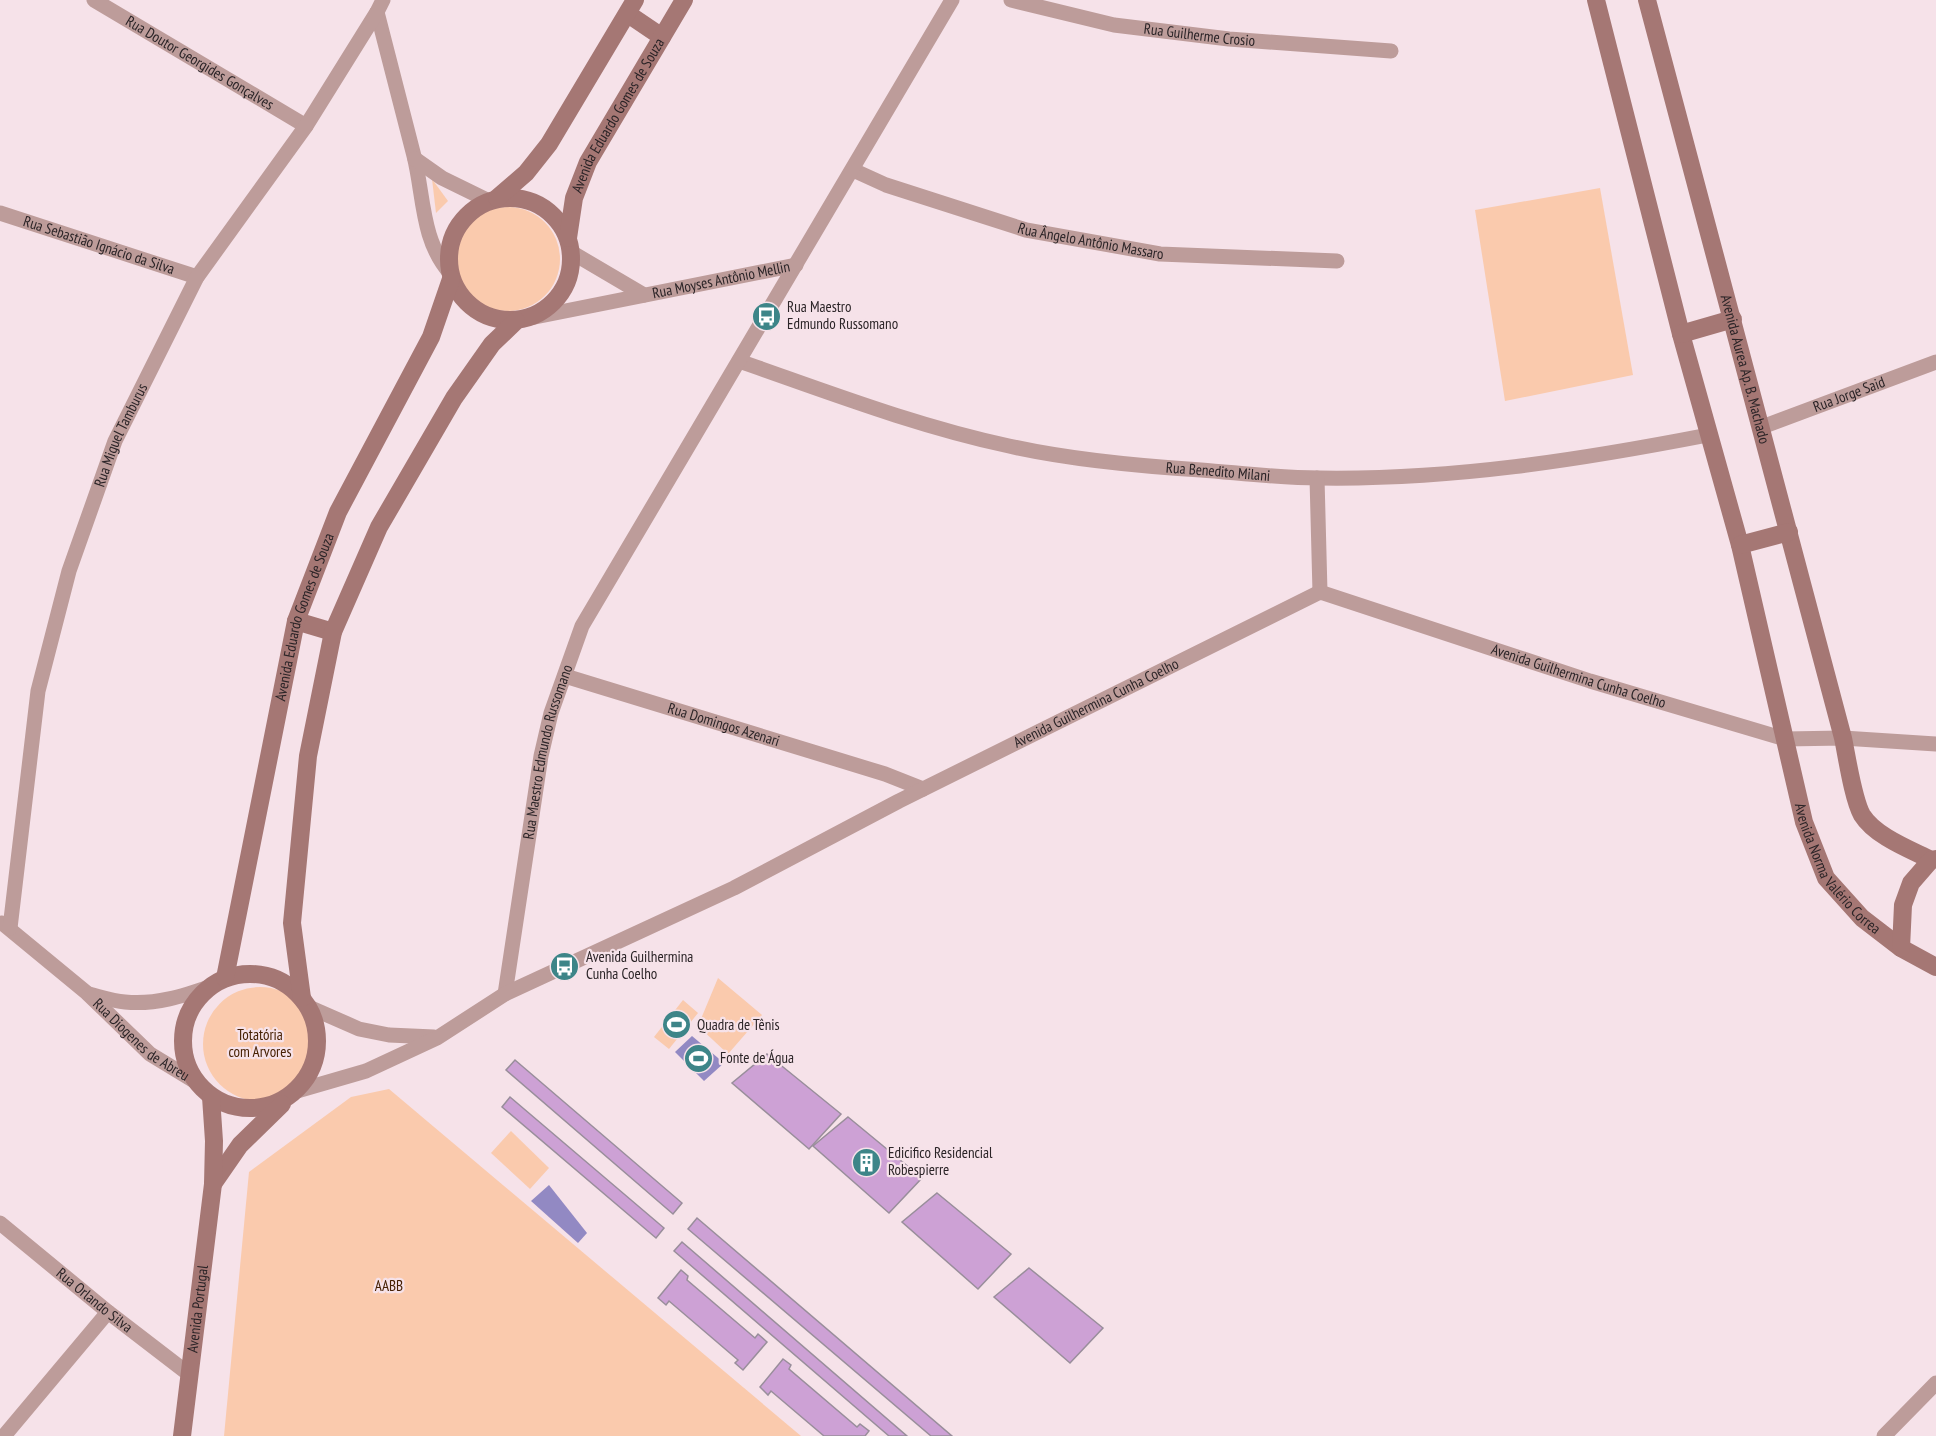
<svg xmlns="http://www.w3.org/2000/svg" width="1936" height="1436" font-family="'PT Sans Narrow',sans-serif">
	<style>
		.green { fill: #facaad }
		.water { fill: #9289c3 }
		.building { fill: #cda1d5; stroke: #998e9b; stroke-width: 1.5 }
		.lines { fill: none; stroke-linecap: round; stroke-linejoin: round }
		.street { stroke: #bd9c9a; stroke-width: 15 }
		.secondary { stroke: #a57774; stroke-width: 18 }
		.labels { text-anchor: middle; stroke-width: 4.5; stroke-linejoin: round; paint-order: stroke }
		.street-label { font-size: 15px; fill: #2b2427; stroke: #f6e2e9 }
		.poi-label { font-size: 15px; fill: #2b2427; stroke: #f6e2e9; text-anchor: start }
		.park-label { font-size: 15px; fill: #462003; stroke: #f6e2e9 }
	</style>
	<rect width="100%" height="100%" fill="#f6e2e9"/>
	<g class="green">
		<path d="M 432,179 L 448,201 L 436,213 Z"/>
		<path d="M 1600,188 L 1633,375 L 1505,401 L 1475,210 Z"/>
		<circle cx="508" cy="259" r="52"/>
		<path d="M 718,978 L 762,1015 L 728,1054 L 698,1026 Z"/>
		<circle cx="260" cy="1044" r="57"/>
		<path d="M 683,1000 L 698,1013 L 669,1049 L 654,1037 Z"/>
		<path d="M 389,1089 L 801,1436 L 224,1436 L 249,1172 L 351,1097 Z"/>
		<path d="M 511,1131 L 549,1168 L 530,1189 L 491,1153 Z"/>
	</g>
	<g class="water">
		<path d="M 692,1036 L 724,1063 L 704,1081 L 675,1052 Z"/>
		<path d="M 549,1185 L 587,1233 L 578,1243 L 531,1201 Z"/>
	</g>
	<g class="building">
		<path d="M 767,1054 L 841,1114 L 809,1149 L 732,1083 Z"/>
		<path d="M 515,1060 L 682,1203 L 673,1214 L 506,1070 Z"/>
		<path d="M 510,1097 L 664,1228 L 656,1238 L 502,1107 Z"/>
		<path d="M 848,1117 L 922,1178 L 889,1213 L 813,1146 Z"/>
		<path d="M 937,1193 L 1011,1254 L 978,1289 L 902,1222 Z"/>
		<path d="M 697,1218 L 952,1436 L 931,1436 L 688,1229 Z"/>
		<path d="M 682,1242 L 907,1436 L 889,1436 L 674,1251 Z"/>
		<path d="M 1029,1268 L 1103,1328 L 1070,1363 L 994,1297 Z"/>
		<path d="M 681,1270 L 688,1276 L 687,1280 L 755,1338 L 758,1334 L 767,1342 L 743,1370 L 735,1363 L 738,1360 L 669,1301 L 666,1305 L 658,1298 Z"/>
		<path d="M 783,1359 L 791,1365 L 789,1369 L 857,1427 L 860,1424 L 869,1431 L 865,1436 L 824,1436 L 771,1391 L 768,1395 L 760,1387 Z"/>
	</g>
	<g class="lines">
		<g class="street">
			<path id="s1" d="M 94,0 L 306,126"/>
			<path id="s2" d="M 1011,0 L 1114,25 L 1229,39 L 1391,51"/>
			<path d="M 377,12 C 389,60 402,108 414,156 C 424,196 421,240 450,273"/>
			<path d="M 415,159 L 442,178 L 489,201"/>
			<path id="s3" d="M 853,170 L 886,185 L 1026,230 L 1160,254 L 1337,261"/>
			<path id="s4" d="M 0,213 L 197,277"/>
			<path d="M 571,252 L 644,295"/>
			<path id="s5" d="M 525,319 L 796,265"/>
			<path id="s6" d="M 739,361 C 828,392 916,426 1009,446 C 1071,460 1137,466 1201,470 C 1240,473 1280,478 1319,478 C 1452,480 1579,460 1708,435"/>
			<path id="s7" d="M 1762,427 L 1936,362"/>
			<path d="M 1317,478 L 1320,592"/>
			<path id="s8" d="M 565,676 L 885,774 L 923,789"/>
			<path id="s9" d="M 2,923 L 87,993 L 150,1054 L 196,1082"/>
			<path id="s10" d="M 10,928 L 38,691 L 69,571 L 115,441 L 197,277 L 306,126 L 377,12 L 383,0"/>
			<path d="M 89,994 C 101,997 113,1001 125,1002 C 156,1005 183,996 212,986"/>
			<path id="s11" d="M 505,994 L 541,756 L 551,713 L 582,626 L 952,0"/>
			<path d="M 309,1007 L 359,1029 L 389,1035 L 434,1037"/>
			<path id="s12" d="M 297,1091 L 366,1071 L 437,1038 L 505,994 L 734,888 L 899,801 L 1320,592 L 1590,681 L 1785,739 L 1843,738 L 1936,744"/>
			<path id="s13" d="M 0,1223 L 108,1312 L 190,1375"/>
			<path d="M 4,1436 L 108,1312"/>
			<path d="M 1884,1436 L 1936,1383"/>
		</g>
		<g class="secondary">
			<path id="s14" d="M 1596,0 L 1681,334 L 1740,545 L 1804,822 L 1826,878 L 1862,918 L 1901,948 L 1936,967"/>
			<path id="s15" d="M 1647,0 L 1843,738 C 1847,757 1853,799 1862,815 C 1875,836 1909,849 1931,860 L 1936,859"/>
			<path d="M 628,14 L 662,37"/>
			<circle cx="510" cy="259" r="61"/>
			<path d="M 497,198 L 526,173 L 549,144 L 635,0"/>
			<path id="s16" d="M 568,238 L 574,198 L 588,162 L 684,0"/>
			<path d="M 1681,334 L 1733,319"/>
			<path d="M 1740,545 L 1789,532"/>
			<path d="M 296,621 L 333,632"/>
			<path d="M 1901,948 L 1903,905 L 1911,883 L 1931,860"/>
			<circle cx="250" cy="1041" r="67"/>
			<path id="s17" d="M 225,978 L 296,621 L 338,512 L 431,337 L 451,279"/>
			<path d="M 302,998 L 292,923 L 308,756 L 333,632 L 379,527 L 454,398 L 492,344 L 516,321"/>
			<path d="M 213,1184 L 240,1145 L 282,1104"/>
			<path id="s18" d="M 182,1436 L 213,1184 L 214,1141 L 211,1097"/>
		</g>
	</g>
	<defs>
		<symbol id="bus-disc" viewBox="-11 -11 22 22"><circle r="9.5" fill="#3d8588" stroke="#f6e2e9"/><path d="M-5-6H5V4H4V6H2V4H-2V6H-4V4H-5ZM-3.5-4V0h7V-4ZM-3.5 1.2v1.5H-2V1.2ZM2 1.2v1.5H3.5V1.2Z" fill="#fff"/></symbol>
		<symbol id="stadium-disc" viewBox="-11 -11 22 22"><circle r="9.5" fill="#3d8588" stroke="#f6e2e9"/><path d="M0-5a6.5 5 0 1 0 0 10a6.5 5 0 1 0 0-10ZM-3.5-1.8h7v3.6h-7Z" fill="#fff"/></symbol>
		<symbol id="building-disc" viewBox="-11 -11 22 22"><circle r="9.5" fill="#3d8588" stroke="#f6e2e9"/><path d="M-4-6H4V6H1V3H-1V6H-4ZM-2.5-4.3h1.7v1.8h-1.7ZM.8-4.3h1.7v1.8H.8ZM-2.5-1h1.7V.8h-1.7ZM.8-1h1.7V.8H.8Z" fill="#fff"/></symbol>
	</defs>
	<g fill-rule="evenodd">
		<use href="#bus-disc" x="750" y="300" width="33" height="33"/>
		<use href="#bus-disc" x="548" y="950" width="33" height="33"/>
		<use href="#stadium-disc" x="660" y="1008" width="33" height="33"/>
		<use href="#stadium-disc" x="682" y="1042" width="33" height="33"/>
		<use href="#building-disc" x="850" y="1146" width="33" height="33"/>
	</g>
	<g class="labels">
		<g class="street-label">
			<text dy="5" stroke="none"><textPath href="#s2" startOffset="192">Rua Guilherme Crosio</textPath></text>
			<text dy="5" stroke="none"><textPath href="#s1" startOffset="123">Rua Doutor Georgides Gonçalves</textPath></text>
			<text dy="5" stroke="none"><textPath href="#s16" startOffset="134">Avenida Eduardo Gomes de Souza</textPath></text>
			<text dy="5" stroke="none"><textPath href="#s3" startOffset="249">Rua Ângelo Antônio Massaro</textPath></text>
			<text dy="5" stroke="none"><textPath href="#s4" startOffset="104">Rua Sebastião Ignácio da Silva</textPath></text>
			<text dy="5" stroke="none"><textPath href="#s5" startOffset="200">Rua Moyses Antônio Mellin</textPath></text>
			<text dy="5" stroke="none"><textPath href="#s15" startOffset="382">Avenida Aurea Ap. B. Machado</textPath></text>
			<text dy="5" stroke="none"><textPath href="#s7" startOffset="93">Rua Jorge Said</textPath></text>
			<text dy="5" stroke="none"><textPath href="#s10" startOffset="508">Rua Miguel Tamburus</textPath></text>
			<text dy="5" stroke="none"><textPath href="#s6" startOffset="494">Rua Benedito Milani</textPath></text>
			<text dy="5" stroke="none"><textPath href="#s17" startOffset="370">Avenida Eduardo Gomes de Souza</textPath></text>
			<text dy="5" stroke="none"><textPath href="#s12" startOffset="1412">Avenida Guilhermina Cunha Coelho</textPath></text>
			<text dy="5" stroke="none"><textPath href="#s12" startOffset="890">Avenida Guilhermina Cunha Coelho</textPath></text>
			<text dy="5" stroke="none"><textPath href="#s8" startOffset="166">Rua Domingos Azenari</textPath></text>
			<text dy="5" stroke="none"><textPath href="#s11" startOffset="246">Rua Maestro Edmundo Russomano</textPath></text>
			<text dy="5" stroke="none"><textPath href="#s14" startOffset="906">Avenida Norma Valério Correa</textPath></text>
			<text dy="5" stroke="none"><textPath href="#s9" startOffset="182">Rua Diogenes de Abreu</textPath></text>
			<text dy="5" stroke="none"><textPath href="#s13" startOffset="122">Rua Orlando Silva</textPath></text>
			<text dy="5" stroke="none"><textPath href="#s18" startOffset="128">Avenida Portugal</textPath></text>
		</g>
		<g class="poi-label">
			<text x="787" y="312">Rua Maestro<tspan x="787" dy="17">Edmundo Russomano</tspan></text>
			<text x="586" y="962">Avenida Guilhermina<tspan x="586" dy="17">Cunha Coelho</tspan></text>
			<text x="697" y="1030">Quadra de Tênis</text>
			<text x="720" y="1063">Fonte de Água</text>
			<text x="888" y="1158">Edicifico Residencial<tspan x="888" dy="17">Robespierre</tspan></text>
		</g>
		<g class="park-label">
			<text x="260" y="1040">Totatória<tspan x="260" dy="17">com Arvores</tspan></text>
			<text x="389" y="1291">AABB</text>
		</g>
	</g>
</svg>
